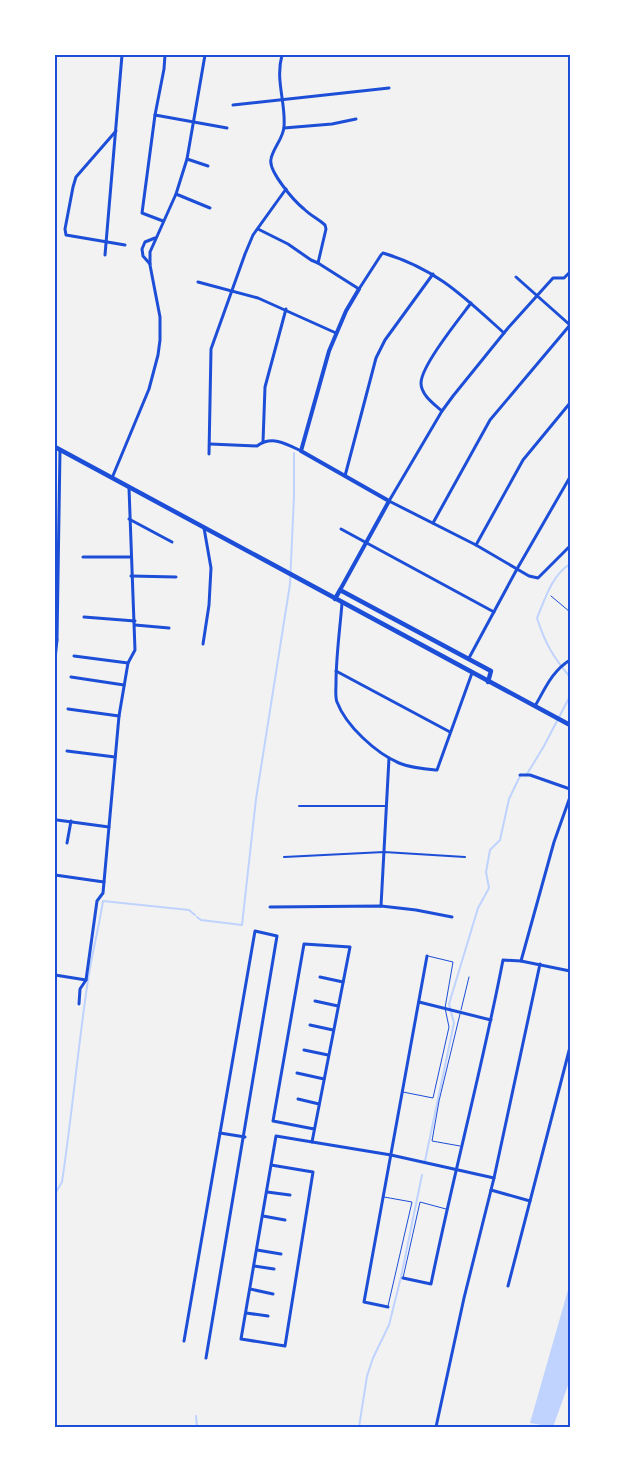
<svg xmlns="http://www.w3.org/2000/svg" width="625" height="1482" font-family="'Sofia Sans Condensed',sans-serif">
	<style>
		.water { fill: #bfd3fe }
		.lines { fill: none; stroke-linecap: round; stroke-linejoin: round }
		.stream { stroke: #bfd3fe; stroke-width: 2 }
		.service { stroke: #1d4ed8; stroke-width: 1 }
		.pedestrian { stroke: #1d4ed8; stroke-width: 2 }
		.minor { stroke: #1d4ed8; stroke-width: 3 }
		.tertiary { stroke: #1d4ed8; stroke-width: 4 }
		.primary { stroke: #1d4ed8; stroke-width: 4.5 }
		.neatline { fill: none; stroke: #1d4ed8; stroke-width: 2 }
	</style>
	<rect width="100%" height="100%" fill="#f2f2f2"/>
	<path class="water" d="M 570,1283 L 570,1380 L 553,1427 L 530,1423 Z"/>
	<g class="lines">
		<g class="stream">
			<path d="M 570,564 C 552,575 545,599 537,618 C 545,643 553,657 570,677"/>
			<path d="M 527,774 L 544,746 L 570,696"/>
			<path d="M 197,917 L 201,920 L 242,925 L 256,799 L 290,584 L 294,496 L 294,453"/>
			<path d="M 425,1161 L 454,1023 L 449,1004 L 478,908 L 489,888 L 486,872 L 490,850 L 500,840 L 509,799 L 520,776"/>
			<path d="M 55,1198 L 56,1192 L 62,1182 C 72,1115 78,1047 88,980 C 92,953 99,927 103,901 L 189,910 L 195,915"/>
			<path d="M 196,1416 L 197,1427"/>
			<path d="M 359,1427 L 367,1376 L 373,1358 L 389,1325 L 401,1277 L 422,1175"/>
		</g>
		<g class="service">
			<path d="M 551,596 L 570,612"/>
			<path d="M 461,1010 L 469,977"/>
			<path d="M 403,1092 L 433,1098 L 449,1027 L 445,1008 L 453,962 L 428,956"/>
			<path d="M 460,1146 L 432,1141 L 439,1101 L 460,1014"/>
			<path d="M 384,1197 L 412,1202 L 388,1306"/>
			<path d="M 403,1278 L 420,1202 L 446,1209"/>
		</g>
		<g class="pedestrian">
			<path d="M 299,806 L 386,806"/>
			<path d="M 284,857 L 384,852 L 465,857"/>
		</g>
		<g class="minor">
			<path d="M 282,55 C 275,81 286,102 284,127 C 283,139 273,148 271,159 C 268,171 294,201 304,209 C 310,215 318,219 325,225 L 326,229 L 318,263"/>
			<path d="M 233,105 L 389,88"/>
			<path d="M 155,115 L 227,128"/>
			<path d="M 284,128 L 332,124 L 356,119"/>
			<path d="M 116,131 L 76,177 L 73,187 L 65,229 L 66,235 L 125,245"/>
			<path d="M 187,159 L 208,166"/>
			<path d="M 176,194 L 210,208"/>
			<path d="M 163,221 L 142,213 L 155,115 L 164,69 L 165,55"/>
			<path d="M 258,229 L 288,244 L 311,260 L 318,263 L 359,289 L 381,255 L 383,253 C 437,269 464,297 504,333"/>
			<path d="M 105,255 L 122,55"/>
			<path d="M 150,264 L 143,256 L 142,249 L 145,242 L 155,238"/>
			<path d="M 570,272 L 564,278 L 553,278 L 508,328 L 453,396 L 442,411 L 389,501 L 476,545 L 529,576 L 538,578 L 570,546"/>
			<path d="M 516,277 L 570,325"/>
			<path d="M 198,282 L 258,298 L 336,333"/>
			<path d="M 442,411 C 434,404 421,395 421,383 C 421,366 459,319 471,303"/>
			<path d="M 263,442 L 265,387 L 286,309"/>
			<path d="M 210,444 L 257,446 C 272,435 287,444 301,451"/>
			<path d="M 209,454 L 211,349 L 245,254 L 253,235 L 286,189"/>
			<path d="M 345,476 L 376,358 L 385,340 L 433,274"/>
			<path d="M 112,478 L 149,389 L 158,355 L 160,340 L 160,317 L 150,265 L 150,252 L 176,194 L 187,159 L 205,55"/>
			<path d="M 129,519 L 172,542"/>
			<path d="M 433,523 L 490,420 L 570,325"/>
			<path d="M 341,529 L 494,612"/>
			<path d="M 476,545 L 523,460 L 570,403"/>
			<path d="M 83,557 L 130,557"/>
			<path d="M 131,576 L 176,577"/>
			<path d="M 342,603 C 340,629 336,656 336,683 C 336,689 335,697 337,702 C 346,726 376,753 399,763 C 411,768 425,769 437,770 L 472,673"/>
			<path d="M 84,617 L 135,621"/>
			<path d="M 135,625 L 169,628"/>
			<path d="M 55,640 L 57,640 L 60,450"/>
			<path d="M 203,644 L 209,605 L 211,568 L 204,528"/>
			<path d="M 74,656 L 128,663"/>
			<path d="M 469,658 L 517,569 L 570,477"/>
			<path d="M 55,659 L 57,640"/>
			<path d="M 336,671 L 450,732"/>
			<path d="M 71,677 L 124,685"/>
			<path d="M 535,706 C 545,689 552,671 570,660"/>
			<path d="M 68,709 L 119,716"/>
			<path d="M 67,751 L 115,757"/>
			<path d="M 520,775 L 530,775 L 570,789"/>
			<path d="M 57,820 L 109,827"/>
			<path d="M 67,843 L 71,821"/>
			<path d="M 55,875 L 104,882"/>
			<path d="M 381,906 L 389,758"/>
			<path d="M 270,907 L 381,906 L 416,910 L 452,917"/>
			<path d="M 521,961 L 554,842 L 570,797"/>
			<path d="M 55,975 L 86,980"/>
			<path d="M 320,977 L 343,982"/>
			<path d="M 315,1001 L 338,1006"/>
			<path d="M 419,1002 L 491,1020"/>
			<path d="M 79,1004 L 80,989 L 86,980 L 97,901 L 103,893 L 119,716 L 128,663 L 135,650 L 129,488"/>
			<path d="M 310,1025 L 333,1030"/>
			<path d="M 304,1050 L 328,1055"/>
			<path d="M 297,1073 L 324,1079"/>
			<path d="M 298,1099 L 319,1104"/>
			<path d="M 220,1133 L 245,1137"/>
			<path d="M 312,1142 L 350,947 L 304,944 L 273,1121 L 314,1129"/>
			<path d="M 271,1165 L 313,1172 L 285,1346 L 241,1339 L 276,1136 L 391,1155 L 494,1178"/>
			<path d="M 491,1190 L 530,1201"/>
			<path d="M 267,1192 L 290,1195"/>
			<path d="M 263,1216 L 285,1220"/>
			<path d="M 257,1250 L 281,1254"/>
			<path d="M 254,1266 L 274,1269"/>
			<path d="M 403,1278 L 431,1284 C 453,1176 482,1069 503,960 L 521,961 L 570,971"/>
			<path d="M 508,1286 L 570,1047"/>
			<path d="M 250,1289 L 273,1294"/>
			<path d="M 388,1307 L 364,1302 L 427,956"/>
			<path d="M 246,1313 L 268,1316"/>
			<path d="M 184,1341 L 255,931 L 277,936 L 206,1358"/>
			<path d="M 436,1427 L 464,1298 L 494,1178 L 540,964"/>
		</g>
		<path class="tertiary" d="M 340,590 L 389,501 L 301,451 L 329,351 L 346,311 L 359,289"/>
		<g class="primary">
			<path d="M 55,447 L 570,725"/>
			<path d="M 335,599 L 340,590 L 491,671 L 488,682"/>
		</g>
	</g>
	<rect width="625" height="1482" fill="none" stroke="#ffffff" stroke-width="112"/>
	<rect x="56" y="56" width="513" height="1370" class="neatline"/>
</svg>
